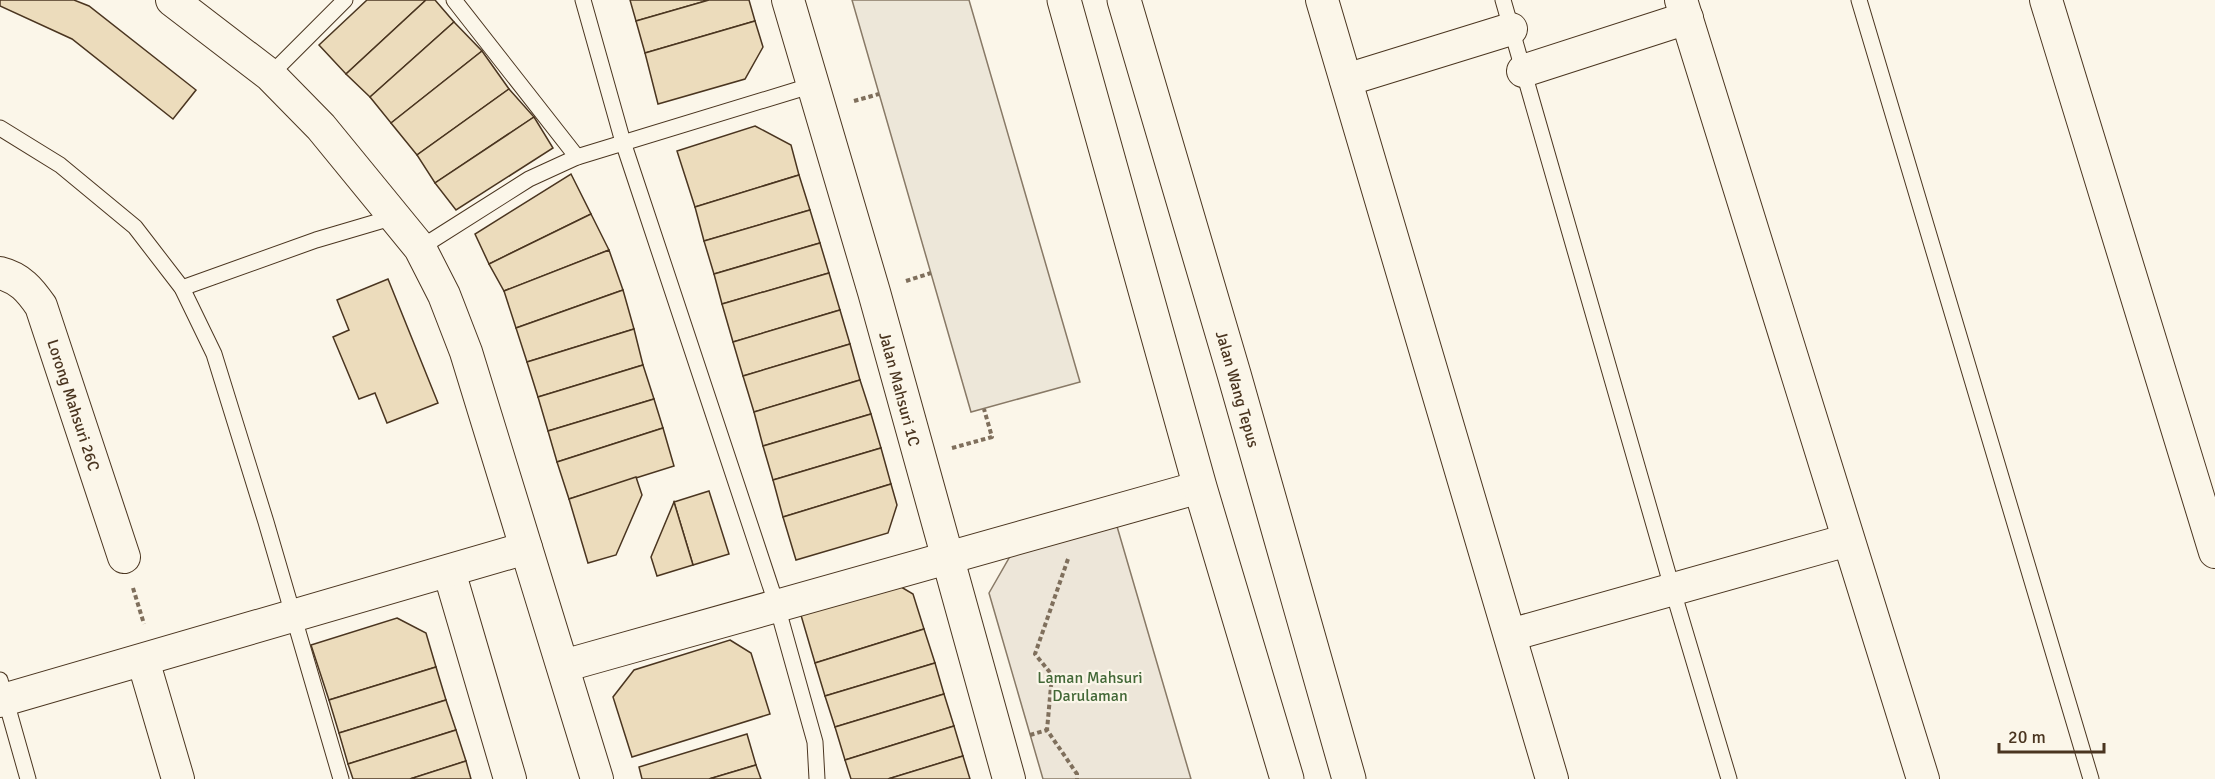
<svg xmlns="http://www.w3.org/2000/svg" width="2215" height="779" font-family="Signika,sans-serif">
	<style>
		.green { fill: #ede6d9; stroke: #887966; stroke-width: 1.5 }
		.parking { fill: #ede7d9; stroke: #887966; stroke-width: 1.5 }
		.building { fill: #ecdcbc; stroke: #4a3520; stroke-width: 1.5 }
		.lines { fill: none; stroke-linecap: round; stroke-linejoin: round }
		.lane-casing { stroke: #4a3520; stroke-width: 17 }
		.street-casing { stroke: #4a3520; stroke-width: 34 }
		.secondary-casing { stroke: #4a3520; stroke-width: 35 }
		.path { stroke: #7f6f5c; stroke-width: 4; stroke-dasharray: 4.5 3; stroke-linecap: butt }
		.lane { stroke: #fbf6e9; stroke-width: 15 }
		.street { stroke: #fbf6e9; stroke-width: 32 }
		.secondary { stroke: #fbf6e9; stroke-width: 33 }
		.labels { text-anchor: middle; stroke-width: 4.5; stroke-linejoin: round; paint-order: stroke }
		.street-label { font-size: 16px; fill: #4a3520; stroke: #fbf6e9 }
		.park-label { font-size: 16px; fill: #436837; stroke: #fbf6e9 }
	</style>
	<rect width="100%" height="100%" fill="#fbf6e9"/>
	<path class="green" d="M 1116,523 L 1191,779 L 1043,779 L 989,593 L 1012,553 Z"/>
	<path class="parking" d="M 852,0 L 969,0 L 1080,382 L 971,412 Z"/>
	<g class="building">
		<path d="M 0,0 L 74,0 L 89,6 L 196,90 L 173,119 L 72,39 L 0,6 Z"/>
		<path d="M 367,0 L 426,0 L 346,74 L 319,45 Z"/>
		<path d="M 426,0 L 435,0 L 454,22 L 370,97 L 346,74 Z"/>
		<path d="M 630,0 L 709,0 L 636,21 Z"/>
		<path d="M 709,0 L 749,0 L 755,21 L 645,53 L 636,21 Z"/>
		<path d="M 755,21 L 763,47 L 745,79 L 658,104 L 645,53 Z"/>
		<path d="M 454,22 L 482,51 L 391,123 L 370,97 Z"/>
		<path d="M 482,51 L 509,89 L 417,155 L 391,123 Z"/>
		<path d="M 509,89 L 534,117 L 435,183 L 417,155 Z"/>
		<path d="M 534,117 L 553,148 L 456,210 L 435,183 Z"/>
		<path d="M 755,126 L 791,145 L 799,175 L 695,207 L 677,151 Z"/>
		<path d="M 571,174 L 591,214 L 489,264 L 475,234 Z"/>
		<path d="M 799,175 L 810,210 L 704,241 L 695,207 Z"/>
		<path d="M 810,210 L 820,243 L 714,274 L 704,241 Z"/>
		<path d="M 591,214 L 609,250 L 504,291 L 489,264 Z"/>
		<path d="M 820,243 L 829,273 L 722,304 L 714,274 Z"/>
		<path d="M 609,250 L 623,290 L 516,328 L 504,291 Z"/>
		<path d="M 829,273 L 840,310 L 733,342 L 722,304 Z"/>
		<path d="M 388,279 L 438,403 L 387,423 L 375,393 L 359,399 L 333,337 L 349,330 L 337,300 Z"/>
		<path d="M 623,290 L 634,329 L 527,362 L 516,328 Z"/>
		<path d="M 840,310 L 850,344 L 743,376 L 733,342 Z"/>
		<path d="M 634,329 L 643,365 L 538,397 L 527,362 Z"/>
		<path d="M 850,344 L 860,380 L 754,412 L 743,376 Z"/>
		<path d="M 643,365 L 654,399 L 548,431 L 538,397 Z"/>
		<path d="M 860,380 L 871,414 L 763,446 L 754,412 Z"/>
		<path d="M 654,399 L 663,428 L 557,462 L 548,431 Z"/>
		<path d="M 871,414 L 881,448 L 773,480 L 763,446 Z"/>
		<path d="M 663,428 L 674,466 L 569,499 L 557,462 Z"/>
		<path d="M 881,448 L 891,484 L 783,517 L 773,480 Z"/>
		<path d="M 636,477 L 642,495 L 616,555 L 588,563 L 569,499 Z"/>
		<path d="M 891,484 L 897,505 L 888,533 L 796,560 L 783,517 Z"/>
		<path d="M 709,491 L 729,554 L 693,565 L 674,502 Z"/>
		<path d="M 674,502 L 693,565 L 657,576 L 651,557 Z"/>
		<path d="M 886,578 L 913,594 L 924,629 L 815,663 L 798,605 Z"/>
		<path d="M 397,618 L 426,633 L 436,667 L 329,700 L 311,645 Z"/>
		<path d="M 924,629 L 935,663 L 825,696 L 815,663 Z"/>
		<path d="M 730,640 L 751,653 L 770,714 L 632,757 L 613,697 L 634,670 Z"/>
		<path d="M 935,663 L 944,694 L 835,727 L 825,696 Z"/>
		<path d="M 436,667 L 446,700 L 339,733 L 329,700 Z"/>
		<path d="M 944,694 L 954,726 L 845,760 L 835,727 Z"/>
		<path d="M 446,700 L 456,730 L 348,764 L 339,733 Z"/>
		<path d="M 954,726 L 963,756 L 888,779 L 851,779 L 845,760 Z"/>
		<path d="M 456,730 L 466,761 L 410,779 L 353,779 L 348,764 Z"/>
		<path d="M 747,734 L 756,765 L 709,779 L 642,779 L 639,767 Z"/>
		<path d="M 963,756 L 970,779 L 888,779 Z"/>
		<path d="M 466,761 L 471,779 L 410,779 Z"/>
		<path d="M 756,765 L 761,779 L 709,779 Z"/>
	</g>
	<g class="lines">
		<defs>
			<g id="lane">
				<path d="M 454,0 L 577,157"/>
				<path d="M 583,0 L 623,142 L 777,606 L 815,742 L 817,779"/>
				<path d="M 1503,0 L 1673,591 L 1729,779"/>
				<path d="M 1859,0 L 2091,779"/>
				<path d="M 270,75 L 345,0"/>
				<path d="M 0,128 L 60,165 L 135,227 L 182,288 L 214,354 L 266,522 L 341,779"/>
				<path d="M 420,248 L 529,179 L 577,157 L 813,85"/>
				<path d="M 182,288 L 316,240 L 394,217"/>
				<path d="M 0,680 L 28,779"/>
			</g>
			<g id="street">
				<path d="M 172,0 L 270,75 L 321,127 L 420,248 L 444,295 L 466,352 L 597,779"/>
				<path d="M 788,0 L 874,292 L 1009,779"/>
				<path d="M 1322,0 L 1552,779"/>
				<path d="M 1681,0 L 1923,779"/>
				<path d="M 2046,0 L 2215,552"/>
				<path d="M 1523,71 L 1687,18"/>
				<path d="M 1346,80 L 1511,29"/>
				<path d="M 0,273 C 20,278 30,290 41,306 L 124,557"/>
				<path d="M 449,571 L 510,779"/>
				<path d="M 1510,635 L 1848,540"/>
				<path d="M 143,660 L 178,779"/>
				<path d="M 563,666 L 1200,487"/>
				<path d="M 0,701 L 526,548"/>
			</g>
			<g id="secondary">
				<path d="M 1064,0 L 1200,487 L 1287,779"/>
				<path d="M 1124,0 L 1234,374 L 1349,779"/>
			</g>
		</defs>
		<use href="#lane" class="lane-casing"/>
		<use href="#street" class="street-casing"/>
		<use href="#secondary" class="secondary-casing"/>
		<g class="path">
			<path d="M 854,101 L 879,94"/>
			<path d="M 906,281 L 931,273"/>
			<path d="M 952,448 L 992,437 L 984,409"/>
			<path d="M 1068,559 L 1035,654 L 1052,675 L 1047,730 L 1077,774 L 1077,779"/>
			<path d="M 133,588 L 144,624"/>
			<path d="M 1030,735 L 1047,730"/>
		</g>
		<use href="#lane" class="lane"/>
		<use href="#street" class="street"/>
		<use href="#secondary" class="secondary"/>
	</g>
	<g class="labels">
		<g class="street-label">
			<text transform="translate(900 389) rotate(75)" y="6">Jalan Mahsuri 1C</text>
			<text transform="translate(1238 389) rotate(74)" y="6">Jalan Wang Tepus</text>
			<text transform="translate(74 405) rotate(72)" y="6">Lorong Mahsuri 26C</text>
		</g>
		<g class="park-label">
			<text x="1090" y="683">Laman Mahsuri<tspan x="1090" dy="18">Darulaman</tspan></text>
		</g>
	</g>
	<path d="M1999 743v9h105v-9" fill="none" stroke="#4a3520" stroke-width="3"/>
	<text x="2008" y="743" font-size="18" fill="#4a3520" stroke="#fbf6e9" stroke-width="4.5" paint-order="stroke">20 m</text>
</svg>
